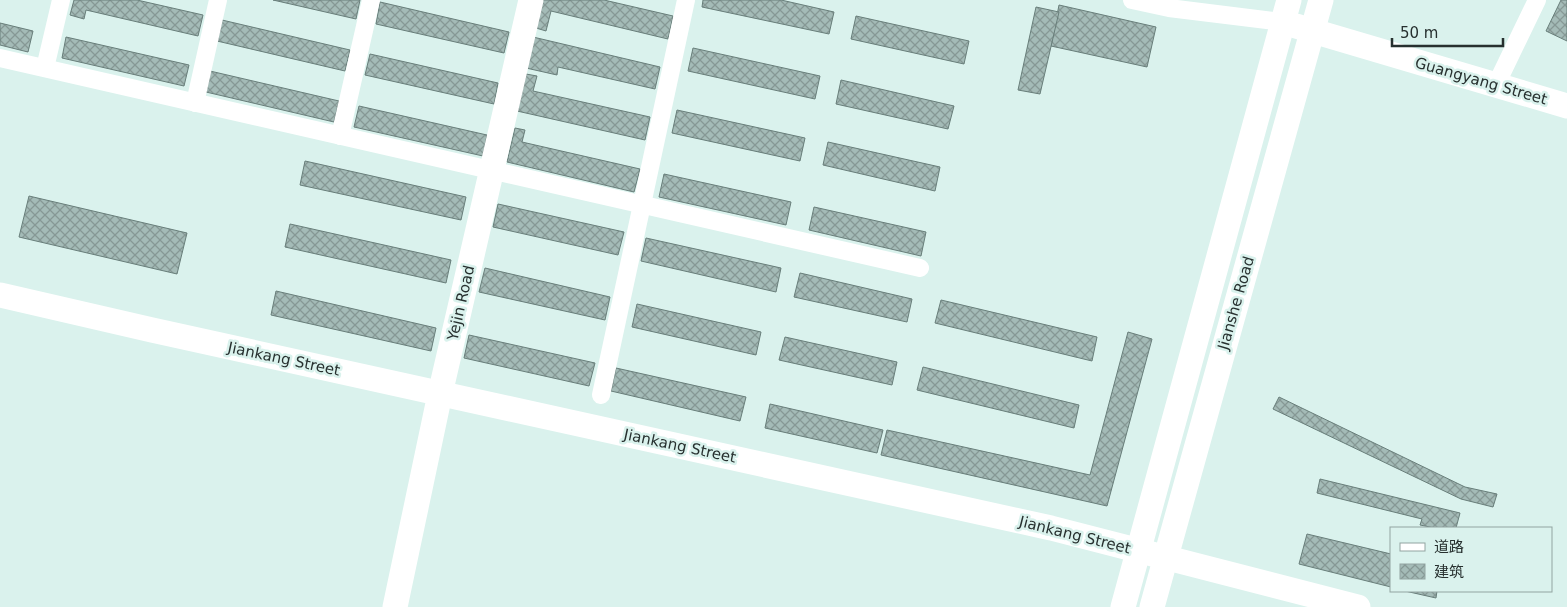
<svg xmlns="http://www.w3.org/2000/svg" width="1567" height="607" font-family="'DejaVu Sans','Noto Sans SC',sans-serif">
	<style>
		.building { fill: url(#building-cross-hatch); stroke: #687e7a }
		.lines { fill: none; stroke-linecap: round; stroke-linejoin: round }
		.street { stroke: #fff; stroke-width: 18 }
		.secondary { stroke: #fff; stroke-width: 25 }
		.labels { text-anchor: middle; stroke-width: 5; stroke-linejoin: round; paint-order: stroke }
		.street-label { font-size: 15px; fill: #27302f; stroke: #daf2ed }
	</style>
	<defs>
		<pattern id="building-cross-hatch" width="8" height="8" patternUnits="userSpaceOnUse" patternTransform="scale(1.25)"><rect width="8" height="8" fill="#a4bbb7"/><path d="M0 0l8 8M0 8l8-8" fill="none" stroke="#869895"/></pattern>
	</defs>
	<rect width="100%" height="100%" fill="#daf2ed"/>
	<g class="building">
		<path d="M 74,0 L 137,0 L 203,15 L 198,36 L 86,10 L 84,19 L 70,15 Z"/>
		<path d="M 273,0 L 360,0 L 356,19 Z"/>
		<path d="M 543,0 L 604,0 L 673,16 L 668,39 L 551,11 L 546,31 L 536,28 Z"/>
		<path d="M 703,0 L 781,0 L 834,12 L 829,34 L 702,7 Z"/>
		<path d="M 1561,0 L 1567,0 L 1567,41 L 1546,31 Z"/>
		<path d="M 380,2 L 509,32 L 504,53 L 376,24 Z"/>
		<path d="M 1059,5 L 1156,27 L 1147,67 L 1051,46 Z"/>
		<path d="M 1036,7 L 1059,12 L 1040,94 L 1018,90 Z"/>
		<path d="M 856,16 L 969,41 L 964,64 L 851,39 Z"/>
		<path d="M 222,20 L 350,50 L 345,71 L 217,41 Z"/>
		<path d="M 0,23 L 33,31 L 28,52 L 0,45 Z"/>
		<path d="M 66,37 L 189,65 L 184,86 L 62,58 Z"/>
		<path d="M 533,37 L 660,67 L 655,89 L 558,67 L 557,75 L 526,68 Z"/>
		<path d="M 693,48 L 820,76 L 815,99 L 688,71 Z"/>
		<path d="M 370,54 L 498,83 L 494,104 L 365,75 Z"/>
		<path d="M 210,71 L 339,101 L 334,122 L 206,92 Z"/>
		<path d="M 526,74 L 537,76 L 533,91 L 650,117 L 645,140 L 517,111 Z"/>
		<path d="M 841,80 L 954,106 L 948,129 L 836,104 Z"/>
		<path d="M 359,106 L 487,135 L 483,156 L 354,127 Z"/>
		<path d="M 677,110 L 805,138 L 800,161 L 672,133 Z"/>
		<path d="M 515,128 L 525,130 L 522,142 L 640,169 L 634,192 L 507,162 Z"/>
		<path d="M 828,142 L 940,167 L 935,191 L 823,165 Z"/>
		<path d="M 305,161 L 466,197 L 461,220 L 300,185 Z"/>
		<path d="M 664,174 L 791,202 L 786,225 L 659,197 Z"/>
		<path d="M 29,196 L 187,233 L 177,274 L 19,237 Z"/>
		<path d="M 498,204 L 624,232 L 618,255 L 493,227 Z"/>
		<path d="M 814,207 L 926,232 L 921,256 L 809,230 Z"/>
		<path d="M 290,224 L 451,260 L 446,283 L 285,247 Z"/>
		<path d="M 646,238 L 781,268 L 776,292 L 641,261 Z"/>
		<path d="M 485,268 L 610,297 L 605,320 L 479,292 Z"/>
		<path d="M 800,273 L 912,299 L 907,322 L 794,297 Z"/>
		<path d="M 276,291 L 436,328 L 431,351 L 271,315 Z"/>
		<path d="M 941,300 L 1097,337 L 1092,361 L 935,323 Z"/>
		<path d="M 637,304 L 761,332 L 756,355 L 632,327 Z"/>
		<path d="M 1128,332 L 1152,339 L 1107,506 L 881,455 L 887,430 L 1090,475 Z"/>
		<path d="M 469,335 L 595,363 L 589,386 L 464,358 Z"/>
		<path d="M 785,337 L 897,362 L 892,385 L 779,360 Z"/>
		<path d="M 923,367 L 1079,405 L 1074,428 L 917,390 Z"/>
		<path d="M 616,368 L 746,397 L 740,421 L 611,391 Z"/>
		<path d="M 1279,397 L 1465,487 L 1497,494 L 1493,507 L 1461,499 L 1273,409 Z"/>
		<path d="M 770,404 L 883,430 L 877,453 L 765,428 Z"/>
		<path d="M 1320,479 L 1460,513 L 1456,528 L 1435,528 L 1420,525 L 1422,519 L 1317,493 Z"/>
		<path d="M 1307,534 L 1391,554 L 1391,587 L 1299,564 Z"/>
		<path d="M 1405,591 L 1437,591 L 1436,598 Z"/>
	</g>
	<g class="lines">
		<g class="street">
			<path d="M 1132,0 L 1169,8 L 1282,22"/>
			<path d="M 0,58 L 920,268"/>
			<path d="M 45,68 L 61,0"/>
			<path d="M 1496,85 L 1537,0"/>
			<path d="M 195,103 L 218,0"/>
			<path d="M 340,136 L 371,0"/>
			<path d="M 601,395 L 686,0"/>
		</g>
		<g class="secondary">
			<path d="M 1296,26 L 1567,106"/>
			<path d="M 0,295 L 152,330 L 1051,528 L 1358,607"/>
			<path d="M 395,607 L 440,394 L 531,0"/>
			<path d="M 1123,607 L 1289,0"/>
			<path d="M 1152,607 L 1321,0"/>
		</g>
	</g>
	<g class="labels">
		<g class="street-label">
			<text transform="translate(1481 81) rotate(16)" y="5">Guangyang Street</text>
			<text transform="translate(461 303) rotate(-77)" y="5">Yejin Road</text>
			<text transform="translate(1236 303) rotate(-74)" y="5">Jianshe Road</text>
			<text transform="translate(284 359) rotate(12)" y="5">Jiankang Street</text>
			<text transform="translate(680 446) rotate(12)" y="5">Jiankang Street</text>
			<text transform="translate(1075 535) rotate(14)" y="5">Jiankang Street</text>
		</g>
	</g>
	<rect x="1390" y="527" width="162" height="65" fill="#daf2ed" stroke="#92a4a1"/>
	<rect x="1400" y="543" width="25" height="8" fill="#ffffff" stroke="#92a4a1"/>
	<text x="1434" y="552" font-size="15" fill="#27302f">道路</text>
	<rect x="1400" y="564" width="25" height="15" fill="url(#building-cross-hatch)" stroke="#92a4a1"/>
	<text x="1434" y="577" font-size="15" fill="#27302f">建筑</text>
	<path d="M1392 38v8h111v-8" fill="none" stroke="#27302f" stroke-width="2.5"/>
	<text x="1400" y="38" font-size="15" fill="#27302f" stroke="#daf2ed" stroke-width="4" paint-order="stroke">50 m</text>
</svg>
